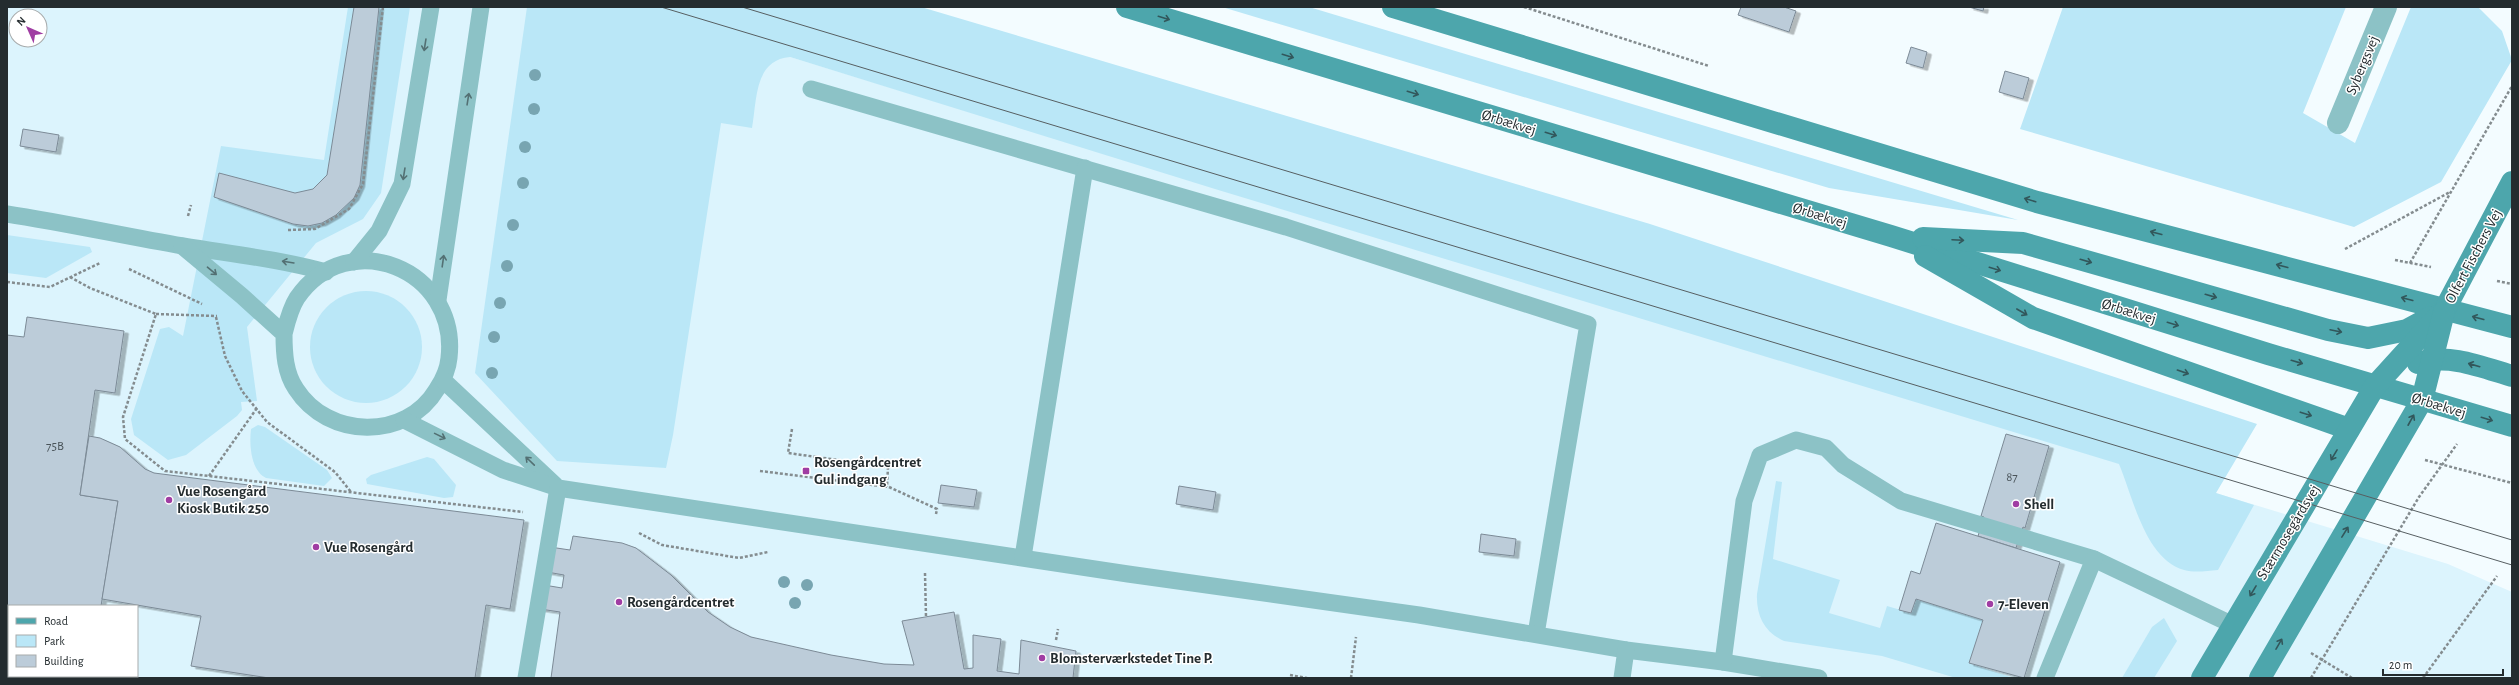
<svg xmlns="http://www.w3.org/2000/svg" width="2519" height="685" font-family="'Alegreya Sans',sans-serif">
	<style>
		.built { fill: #dcf4fd; fill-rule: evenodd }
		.green { fill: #bae7f7 }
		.building { fill: #bcccd9; stroke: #7c8a96; filter: url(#shadow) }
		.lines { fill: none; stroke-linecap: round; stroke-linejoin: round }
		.path { stroke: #848c8f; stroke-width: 2.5; stroke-dasharray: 3 2; stroke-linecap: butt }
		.lane { stroke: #8cc2c6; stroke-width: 17 }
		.street { stroke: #8cc2c6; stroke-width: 22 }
		.secondary { stroke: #4da6ac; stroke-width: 22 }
		.tram { stroke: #575f62; stroke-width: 1 }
		.tree { fill: #78a5b1 }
		.oneway { stroke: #32575b }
		.oneway2 { stroke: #537073 }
		.poi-dot { fill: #a03da3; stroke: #fff; stroke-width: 1.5 }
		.labels { text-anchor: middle; stroke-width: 3; stroke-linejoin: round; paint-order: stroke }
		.number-label { font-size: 13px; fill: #4a545a }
		.street-label { font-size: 15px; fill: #242c2f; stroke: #fff }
		.poi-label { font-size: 15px; font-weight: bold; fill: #242c2f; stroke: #fff; text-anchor: start }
	</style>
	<defs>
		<filter id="shadow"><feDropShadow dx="4.5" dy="2.5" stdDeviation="0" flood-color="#0004"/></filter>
	</defs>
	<rect width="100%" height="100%" fill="#f3fcff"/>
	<path class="built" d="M 7,7 L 614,7 L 790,57 L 2448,564 L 2512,592 L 2512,678 L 7,678 ZM 16,16 L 40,16 L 40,40 L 16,40 ZM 9,606 L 137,606 L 137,676 L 9,676 Z"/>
	<g class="green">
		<path d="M 348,7 L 410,7 L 381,193 L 363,219 L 316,243 L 247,327 L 257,401 L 241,402 L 242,410 L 237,416 L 186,455 L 168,460 L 134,435 L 131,419 L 160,329 L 169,327 L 183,336 L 221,146 L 324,160 Z"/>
		<path d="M 527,7 L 921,7 L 1650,224 L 2257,424 L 2216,493 L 2254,505 L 2218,570 C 2206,571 2195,573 2184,570 C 2145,559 2133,497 2119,464 L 1215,189 L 790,57 C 754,60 757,100 752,128 L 721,123 L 673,435 L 666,468 L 557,461 L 475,373 Z"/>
		<path d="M 1222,7 L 1309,7 L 2018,220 L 1829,188 Z"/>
		<path d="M 2063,7 L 2346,7 L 2303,113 L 2355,143 L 2411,7 L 2478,7 L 2502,31 L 2512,60 L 2441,182 L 2354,227 L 2020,129 Z"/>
		<path d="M 7,235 L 90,247 L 92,252 L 46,278 L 7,273 Z"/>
		<circle cx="366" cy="347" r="56"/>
		<path d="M 258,425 L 265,427 L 327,470 L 332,478 L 324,486 L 266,478 C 251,471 249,445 251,429 Z"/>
		<path d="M 427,457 L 434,459 L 456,485 L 453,497 L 444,498 L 367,484 L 366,479 L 371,475 Z"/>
		<path d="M 1776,481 L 1782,482 L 1773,559 L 1840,580 L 1829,613 L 1880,628 L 1887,606 L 1911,613 L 1916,599 L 1983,620 L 1969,663 L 2013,678 L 1956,678 L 1882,656 L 1784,641 C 1764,632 1756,615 1757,594 Z"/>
		<path d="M 2164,618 L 2177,641 L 2154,678 L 2122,678 L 2152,627 Z"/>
	</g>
	<g class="building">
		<path d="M 354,7 L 379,7 L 360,185 L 354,198 L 336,215 L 322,223 L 308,226 L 293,224 L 214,197 L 219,173 L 295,193 L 313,189 L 327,175 Z"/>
		<path d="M 1741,7 L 1784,7 L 1796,11 L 1789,32 L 1738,15 Z"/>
		<path d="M 1969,7 L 1984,7 L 1983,11 Z"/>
		<path d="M 1911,47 L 1927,52 L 1923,68 L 1906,63 Z"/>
		<path d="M 2005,71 L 2029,78 L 2023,99 L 1999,92 Z"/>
		<path d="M 23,129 L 59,135 L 56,152 L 20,146 Z"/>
		<path d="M 27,317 L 124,331 L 115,393 L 95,390 L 80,495 L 118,501 L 101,606 L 9,606 L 9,676 L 92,676 L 92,678 L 7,678 L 7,335 L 24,337 Z"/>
		<path d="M 2006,434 L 2049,446 L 2025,528 L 2023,527 L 2016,548 L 1978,536 L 1984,517 L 1981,516 Z"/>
		<path d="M 89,436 L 100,438 L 120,447 L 145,469 L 154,473 L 524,520 L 510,609 L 486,605 L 475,678 L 269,678 L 191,666 L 201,616 L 102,599 L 118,501 L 80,495 Z"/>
		<path d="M 941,485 L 977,490 L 974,507 L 938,503 Z"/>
		<path d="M 1179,486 L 1216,492 L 1213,510 L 1176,504 Z"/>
		<path d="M 1936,523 L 2060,562 L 2024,678 L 1969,663 L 1983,620 L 1916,599 L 1911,613 L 1899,610 L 1911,571 L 1920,574 Z"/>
		<path d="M 1481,534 L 1516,539 L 1514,556 L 1479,552 Z"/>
		<path d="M 573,536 L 622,543 L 636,548 L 671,575 L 708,612 L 730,627 L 751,637 L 831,655 L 884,664 L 914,665 L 902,621 L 954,612 L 964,669 L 973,668 L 973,635 L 1001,639 L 997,671 L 1019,674 L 1021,640 L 1076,651 L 1073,678 L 551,678 L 560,612 L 540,609 L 544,585 L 562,588 L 564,575 L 547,572 L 550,547 L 570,550 Z"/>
	</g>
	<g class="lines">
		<g class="path">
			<path d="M 1524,7 L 1709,66"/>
			<path d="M 188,216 L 191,205"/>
			<path d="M 288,230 L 315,229 L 349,209 L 363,184 L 383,7"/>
			<path d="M 2345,249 L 2450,192"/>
			<path d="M 2395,260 L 2431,267"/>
			<path d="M 2410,263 L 2512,86"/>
			<path d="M 129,269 L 202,304"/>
			<path d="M 70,277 L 90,288 L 156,314 L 123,417 L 125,439 L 165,471 L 523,512"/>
			<path d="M 2497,281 L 2512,284"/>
			<path d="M 7,282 L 50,287 L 100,263"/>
			<path d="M 156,314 L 217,316"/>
			<path d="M 216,317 L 225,356 L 242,391 L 267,422 L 335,472 L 351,492"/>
			<path d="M 792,429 L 788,453 L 888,467 L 887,487"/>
			<path d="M 2425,460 L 2512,483"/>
			<path d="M 760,471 L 889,487 L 937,509 L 936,514"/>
			<path d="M 209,476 L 257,408"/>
			<path d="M 639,533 L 662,545 L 739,558 L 768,552"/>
			<path d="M 925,573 L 926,617"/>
			<path d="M 1056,640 L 1058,629"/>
			<path d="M 2311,653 L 2352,678"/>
			<path d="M 1290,675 L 1307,678"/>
			<path d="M 1351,678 L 1356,637"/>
			<path d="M 2311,678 L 2419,497 L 2457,444"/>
			<path d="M 2423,678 L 2497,576"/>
		</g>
		<g class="lane">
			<path d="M 811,89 L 1286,227 L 1588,324 L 1536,634"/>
			<path d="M 7,214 C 66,223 124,236 183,246 C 231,254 279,259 326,272"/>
			<path d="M 182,246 L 242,296 L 284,334 C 284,353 285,373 296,389 C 328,439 406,441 437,389 C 443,380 448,369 449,358 C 459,269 348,224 297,298 C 290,309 287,322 284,334"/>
			<path d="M 354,262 L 379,231 L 402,184 L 431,7"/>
			<path d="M 438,300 L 481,7"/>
			<path d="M 443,380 L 555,485"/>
			<path d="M 404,420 L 503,470 L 558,488 L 1128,574 L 1419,615 L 1626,650 L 1723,662 L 1819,678"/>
			<path d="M 1023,557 L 1085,168"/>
			<path d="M 1723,662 L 1744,501 L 1760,455 L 1796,440 L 1826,448 L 1843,465 L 1901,501 L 2094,559 L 2233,625"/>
			<path d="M 526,678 L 558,488"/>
			<path d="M 1622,678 L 1626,650"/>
			<path d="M 2045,678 L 2094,559"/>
		</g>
		<path class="street" d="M 2338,123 L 2386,7"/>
		<g class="secondary">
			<path d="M 1127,7 L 1891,236 L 2268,354 L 2512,426"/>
			<path d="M 1393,7 L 2037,202 L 2512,327"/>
			<path d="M 1923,238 L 2023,243 L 2328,330 L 2368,338 L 2407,330 L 2431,317"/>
			<path d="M 1925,256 L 2033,318 L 2349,429"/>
			<path d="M 2418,363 C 2449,353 2482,367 2512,376"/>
			<path d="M 2202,678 L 2375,386 L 2445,309 L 2512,182"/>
			<path d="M 2260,678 L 2422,400 L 2444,312"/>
		</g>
		<g class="tram">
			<path d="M 661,7 L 2512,565"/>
			<path d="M 742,7 L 2512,540"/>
		</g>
	</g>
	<g class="tree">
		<circle cx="535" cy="75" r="6"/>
		<circle cx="534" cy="109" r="6"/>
		<circle cx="525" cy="147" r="6"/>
		<circle cx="523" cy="183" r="6"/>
		<circle cx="513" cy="225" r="6"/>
		<circle cx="507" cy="266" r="6"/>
		<circle cx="500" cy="303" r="6"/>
		<circle cx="494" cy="337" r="6"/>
		<circle cx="492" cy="373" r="6"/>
		<circle cx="784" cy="582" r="6"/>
		<circle cx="807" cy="585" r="6"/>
		<circle cx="795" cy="603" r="6"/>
	</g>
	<defs><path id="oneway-shaft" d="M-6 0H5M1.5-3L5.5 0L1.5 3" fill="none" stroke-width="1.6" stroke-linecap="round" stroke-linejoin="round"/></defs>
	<g class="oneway">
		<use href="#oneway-shaft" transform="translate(1164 18) rotate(17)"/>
		<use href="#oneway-shaft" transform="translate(1288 56) rotate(17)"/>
		<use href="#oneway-shaft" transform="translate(1413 93) rotate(17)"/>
		<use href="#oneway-shaft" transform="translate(1551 134) rotate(17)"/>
		<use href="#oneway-shaft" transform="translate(2030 200) rotate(-163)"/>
		<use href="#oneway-shaft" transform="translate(2156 233) rotate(-165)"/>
		<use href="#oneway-shaft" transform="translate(1958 240) rotate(3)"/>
		<use href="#oneway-shaft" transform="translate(2086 261) rotate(16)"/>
		<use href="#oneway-shaft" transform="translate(2282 266) rotate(-165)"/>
		<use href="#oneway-shaft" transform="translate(1995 269) rotate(17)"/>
		<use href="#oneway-shaft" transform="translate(2211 296) rotate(16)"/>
		<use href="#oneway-shaft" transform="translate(2407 299) rotate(-165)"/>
		<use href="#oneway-shaft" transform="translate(2022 312) rotate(30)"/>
		<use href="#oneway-shaft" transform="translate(2478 318) rotate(-165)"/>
		<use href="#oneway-shaft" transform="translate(2173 324) rotate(17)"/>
		<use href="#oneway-shaft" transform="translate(2336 331) rotate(12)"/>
		<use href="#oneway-shaft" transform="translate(2297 362) rotate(16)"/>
		<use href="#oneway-shaft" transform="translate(2474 365) rotate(-164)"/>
		<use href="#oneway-shaft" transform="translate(2183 372) rotate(19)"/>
		<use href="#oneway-shaft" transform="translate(2306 414) rotate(18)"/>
		<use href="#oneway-shaft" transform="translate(2487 419) rotate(17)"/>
		<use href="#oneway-shaft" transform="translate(2411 420) rotate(-61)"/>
		<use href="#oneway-shaft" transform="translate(2334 455) rotate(121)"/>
		<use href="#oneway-shaft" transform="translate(2345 532) rotate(-58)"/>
		<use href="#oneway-shaft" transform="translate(2253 591) rotate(121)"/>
		<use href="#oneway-shaft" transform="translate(2279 644) rotate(-60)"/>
	</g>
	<g class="oneway2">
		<use href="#oneway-shaft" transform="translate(425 45) rotate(99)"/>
		<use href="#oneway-shaft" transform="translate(468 99) rotate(-81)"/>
		<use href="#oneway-shaft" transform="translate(404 174) rotate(99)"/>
		<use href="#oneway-shaft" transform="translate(443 261) rotate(-82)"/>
		<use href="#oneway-shaft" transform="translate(288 262) rotate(-171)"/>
		<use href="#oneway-shaft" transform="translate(212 271) rotate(40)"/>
		<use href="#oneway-shaft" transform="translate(440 436) rotate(26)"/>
		<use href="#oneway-shaft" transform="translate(530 461) rotate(-136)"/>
	</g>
	<g class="poi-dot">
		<rect x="802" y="467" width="8" height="8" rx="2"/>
		<circle cx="169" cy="500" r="4"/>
		<circle cx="2016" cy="504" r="4"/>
		<circle cx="316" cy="547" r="4"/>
		<circle cx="619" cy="602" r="4"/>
		<circle cx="1990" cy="604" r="4"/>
		<circle cx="1042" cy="658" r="4"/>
	</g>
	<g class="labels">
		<g class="number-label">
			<text x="55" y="450">75B</text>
			<text x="2012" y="481">87</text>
		</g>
		<g class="street-label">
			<text transform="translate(2362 65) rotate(-67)" y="5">Sybergsvej</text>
			<text transform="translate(1509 122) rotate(17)" y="5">Ørbækvej</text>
			<text transform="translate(1820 215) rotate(17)" y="5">Ørbækvej</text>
			<text transform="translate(2473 256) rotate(-62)" y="5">Olfert Fischers Vej</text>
			<text transform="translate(2129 311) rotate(17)" y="5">Ørbækvej</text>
			<text transform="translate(2439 405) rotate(17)" y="5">Ørbækvej</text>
			<text transform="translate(2288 532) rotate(-59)" y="5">Stærmosegårdsvej</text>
		</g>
		<g class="poi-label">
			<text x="814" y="467">Rosengårdcentret<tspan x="814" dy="17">Gul indgang</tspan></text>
			<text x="177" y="496">Vue Rosengård<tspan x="177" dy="17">Kiosk Butik 250</tspan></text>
			<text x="2024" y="509">Shell</text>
			<text x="324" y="552">Vue Rosengård</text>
			<text x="627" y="607">Rosengårdcentret</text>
			<text x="1998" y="609">7-Eleven</text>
			<text x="1050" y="663">Blomsterværkstedet Tine P.</text>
		</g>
	</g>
	<rect width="2519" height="685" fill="none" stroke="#242c2f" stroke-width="16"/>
	<rect x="8" y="605" width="130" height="72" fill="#ffffff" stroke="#a7abac"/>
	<rect x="16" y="618" width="20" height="6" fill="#4da6ac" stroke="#a7abac"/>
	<text x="44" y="625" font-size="12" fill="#242c2f">Road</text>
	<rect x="16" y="635" width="20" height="12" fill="#bae7f7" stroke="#a7abac"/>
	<text x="44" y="645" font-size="12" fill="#242c2f">Park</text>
	<rect x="16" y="655" width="20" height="12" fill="#bcccd9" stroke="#a7abac"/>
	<text x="44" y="665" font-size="12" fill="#242c2f">Building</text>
	<g transform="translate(28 28) rotate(315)"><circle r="19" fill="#ffffff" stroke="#a7abac"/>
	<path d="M0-3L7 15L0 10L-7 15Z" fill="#a03da3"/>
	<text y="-6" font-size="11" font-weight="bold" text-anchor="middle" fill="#242c2f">N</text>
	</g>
	<path d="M2383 669v6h120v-6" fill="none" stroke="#242c2f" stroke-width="2"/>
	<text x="2389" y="669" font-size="12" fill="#242c2f" stroke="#ffffff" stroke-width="3" paint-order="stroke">20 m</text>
</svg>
